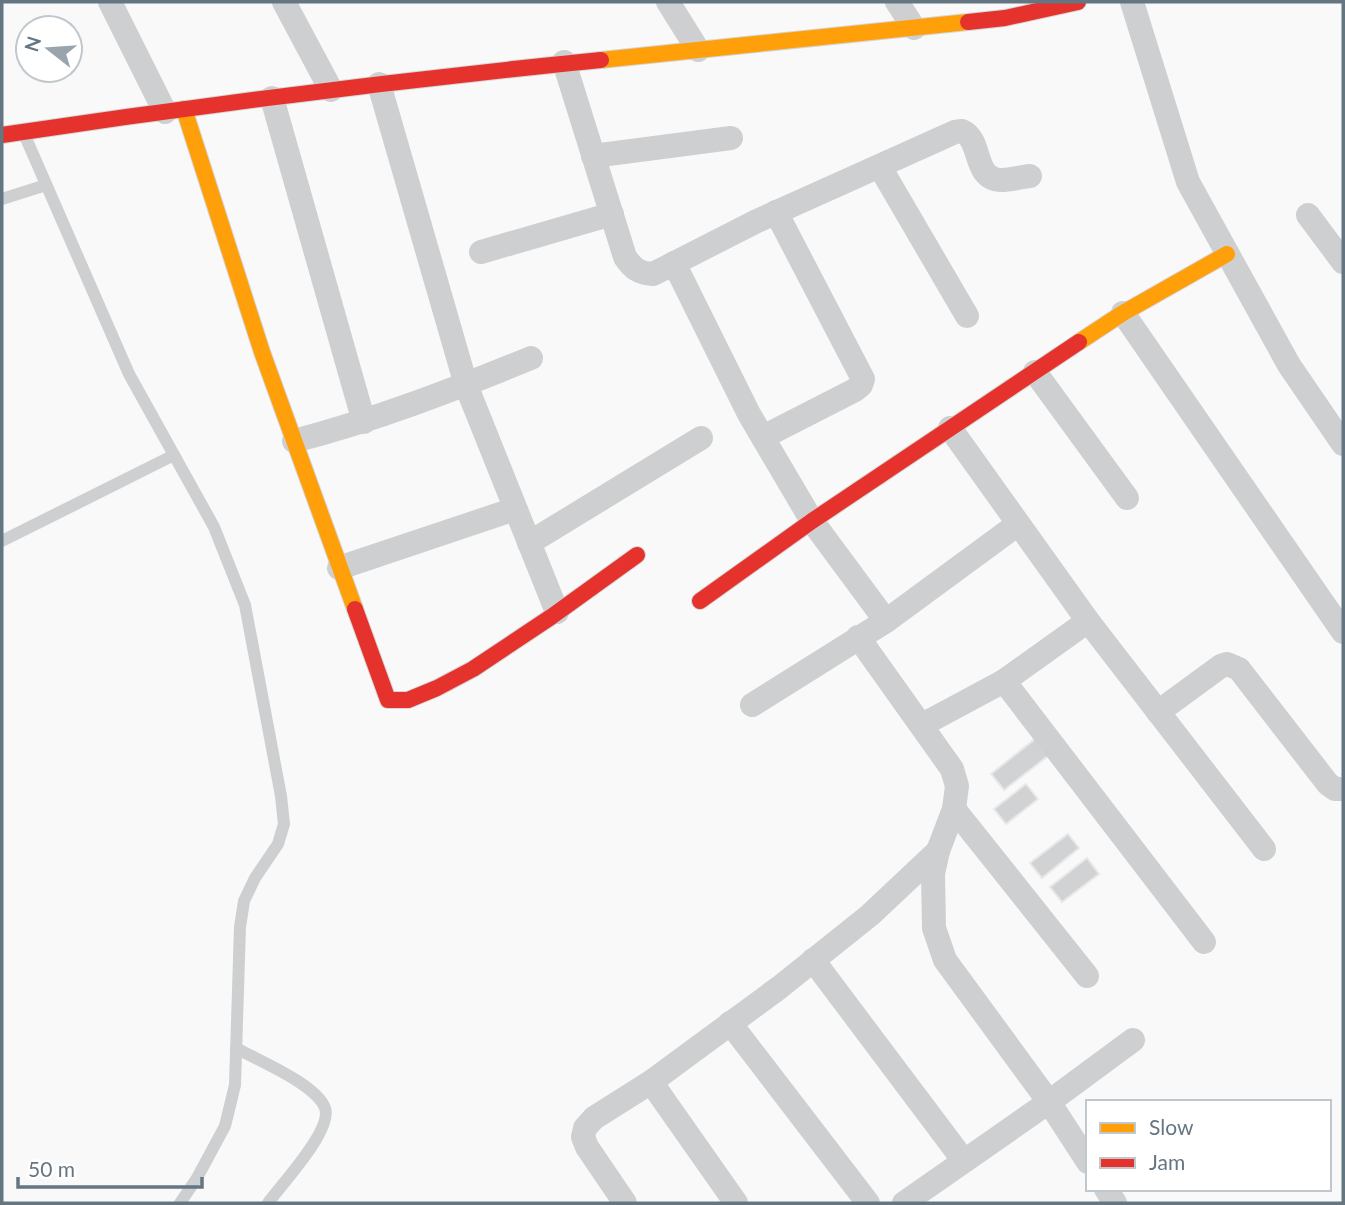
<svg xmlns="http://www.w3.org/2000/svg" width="1345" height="1205" font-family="Lato,sans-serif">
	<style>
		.building { fill: #d0d2d3; stroke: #e8e8e8; stroke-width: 2 }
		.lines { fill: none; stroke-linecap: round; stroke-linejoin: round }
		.slow-casing { stroke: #d5d6d7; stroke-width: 18 }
		.jam-casing { stroke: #d5d6d7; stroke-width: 18 }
		.lane { stroke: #cecfd0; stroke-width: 12 }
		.street { stroke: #cecfd0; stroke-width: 24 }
		.slow { stroke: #ff9f0a; stroke-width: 16 }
		.jam { stroke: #e5322d; stroke-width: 16 }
	</style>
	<rect width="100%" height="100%" fill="#f9f9f9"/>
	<g class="building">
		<path d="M 1035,739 L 1048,756 L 1004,790 L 991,774 Z"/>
		<path d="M 1026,784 L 1038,799 L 1006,824 L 994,809 Z"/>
		<path d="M 1068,834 L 1079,848 L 1042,878 L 1030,863 Z"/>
		<path d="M 1087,858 L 1099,874 L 1062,902 L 1050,887 Z"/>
	</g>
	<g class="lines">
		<defs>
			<g id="slow">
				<path d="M 601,60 L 968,22"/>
				<path d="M 184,109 L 262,352 L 355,609"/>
				<path d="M 1079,342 L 1123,313 L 1227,254"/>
			</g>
			<g id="jam">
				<path d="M 968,22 L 1005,18 L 1078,2"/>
				<path d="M 2,135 C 201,105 401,80 601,60"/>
				<path d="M 700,601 L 812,521 L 1079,342"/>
				<path d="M 355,609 L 388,700 L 408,700 L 437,688 L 473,669 L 551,617 L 637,555"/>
			</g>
		</defs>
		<use href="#slow" class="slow-casing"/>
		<use href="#jam" class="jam-casing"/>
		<g class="lane">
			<path d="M 25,136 L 129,374 L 214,527 L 245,605 L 281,796 L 284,824 L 278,844 L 255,878 L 244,901 L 240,927 L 235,1085 L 225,1126 L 197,1178 L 180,1203"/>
			<path d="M 2,199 L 46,185"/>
			<path d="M 2,541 L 174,455"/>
			<path d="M 236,1048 C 259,1061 316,1084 325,1108 C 333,1130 281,1185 268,1203"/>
		</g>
		<g class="street">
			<path d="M 110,2 L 165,112"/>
			<path d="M 284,2 L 331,90"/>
			<path d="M 668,2 L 698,50"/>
			<path d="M 897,2 L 914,28"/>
			<path d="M 1132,2 L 1188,182 L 1289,365 L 1343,444"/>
			<path d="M 564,62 L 625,257 C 633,269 639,273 653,274 L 757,221 L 955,132 L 962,131 C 983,140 972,180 1002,180 C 1011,180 1021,177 1030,176"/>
			<path d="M 379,84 L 466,385 L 557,612"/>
			<path d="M 272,98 L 364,422"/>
			<path d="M 593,156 L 731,138"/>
			<path d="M 880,167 L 967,316"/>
			<path d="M 1308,215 L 1343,262"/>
			<path d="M 481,252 L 612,214"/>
			<path d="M 674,263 L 749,414 L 812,521 L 886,621"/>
			<path d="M 1123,313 L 1343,632"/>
			<path d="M 1035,372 L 1127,498"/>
			<path d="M 950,428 L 1088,621"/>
			<path d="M 763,437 L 855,390 L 861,385 L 863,379 L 776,212"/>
			<path d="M 294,441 C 375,420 453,390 531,358"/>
			<path d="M 529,543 L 701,438"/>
			<path d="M 339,568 L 515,509"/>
			<path d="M 858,637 L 952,769 L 957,786 L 954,809 L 938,851 L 933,874 L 934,928 L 945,960 L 1049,1102 L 1088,1162"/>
			<path d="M 1004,681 L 1204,942"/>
			<path d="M 752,705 L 886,621 L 1018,524"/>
			<path d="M 1158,712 L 1221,666 L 1227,664 L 1239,669 L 1328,784 L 1335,789 L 1343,789"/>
			<path d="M 922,725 L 1004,681 L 1088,621 L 1264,849"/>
			<path d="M 954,809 L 1087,976"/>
			<path d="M 813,960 L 964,1161"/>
			<path d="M 730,1023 L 868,1203"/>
			<path d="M 651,1082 L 736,1203"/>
			<path d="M 1106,1189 L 1115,1203"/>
			<path d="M 625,1203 L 587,1147 L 583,1137 L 585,1128 L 594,1118 L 651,1082 L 780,987 L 870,915 L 938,851"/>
			<path d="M 904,1203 L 1049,1102 L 1133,1040"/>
		</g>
		<use href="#slow" class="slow"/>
		<use href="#jam" class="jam"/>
	</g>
	<rect width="1345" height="1205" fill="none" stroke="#657683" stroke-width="7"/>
	<rect x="1086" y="1100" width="245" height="91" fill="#ffffff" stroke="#c1c8cd" stroke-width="2"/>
	<rect x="1100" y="1123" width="35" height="10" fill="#ff9f0a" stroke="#c1c8cd" stroke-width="2"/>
	<text x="1149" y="1135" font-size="21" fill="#657683">Slow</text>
	<rect x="1100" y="1158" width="35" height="10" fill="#e5322d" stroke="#c1c8cd" stroke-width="2"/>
	<text x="1149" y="1170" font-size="21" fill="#657683">Jam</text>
	<g transform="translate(49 49) rotate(287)"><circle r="33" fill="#ffffff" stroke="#c1c8cd" stroke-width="2"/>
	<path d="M0-5L12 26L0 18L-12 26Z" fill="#99a4ac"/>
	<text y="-10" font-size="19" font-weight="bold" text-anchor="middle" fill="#657683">N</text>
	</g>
	<path d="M18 1177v10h184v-10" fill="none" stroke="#657683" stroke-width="3.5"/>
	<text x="28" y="1177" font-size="21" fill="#657683" stroke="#ffffff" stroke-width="5" paint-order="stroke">50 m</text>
</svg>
